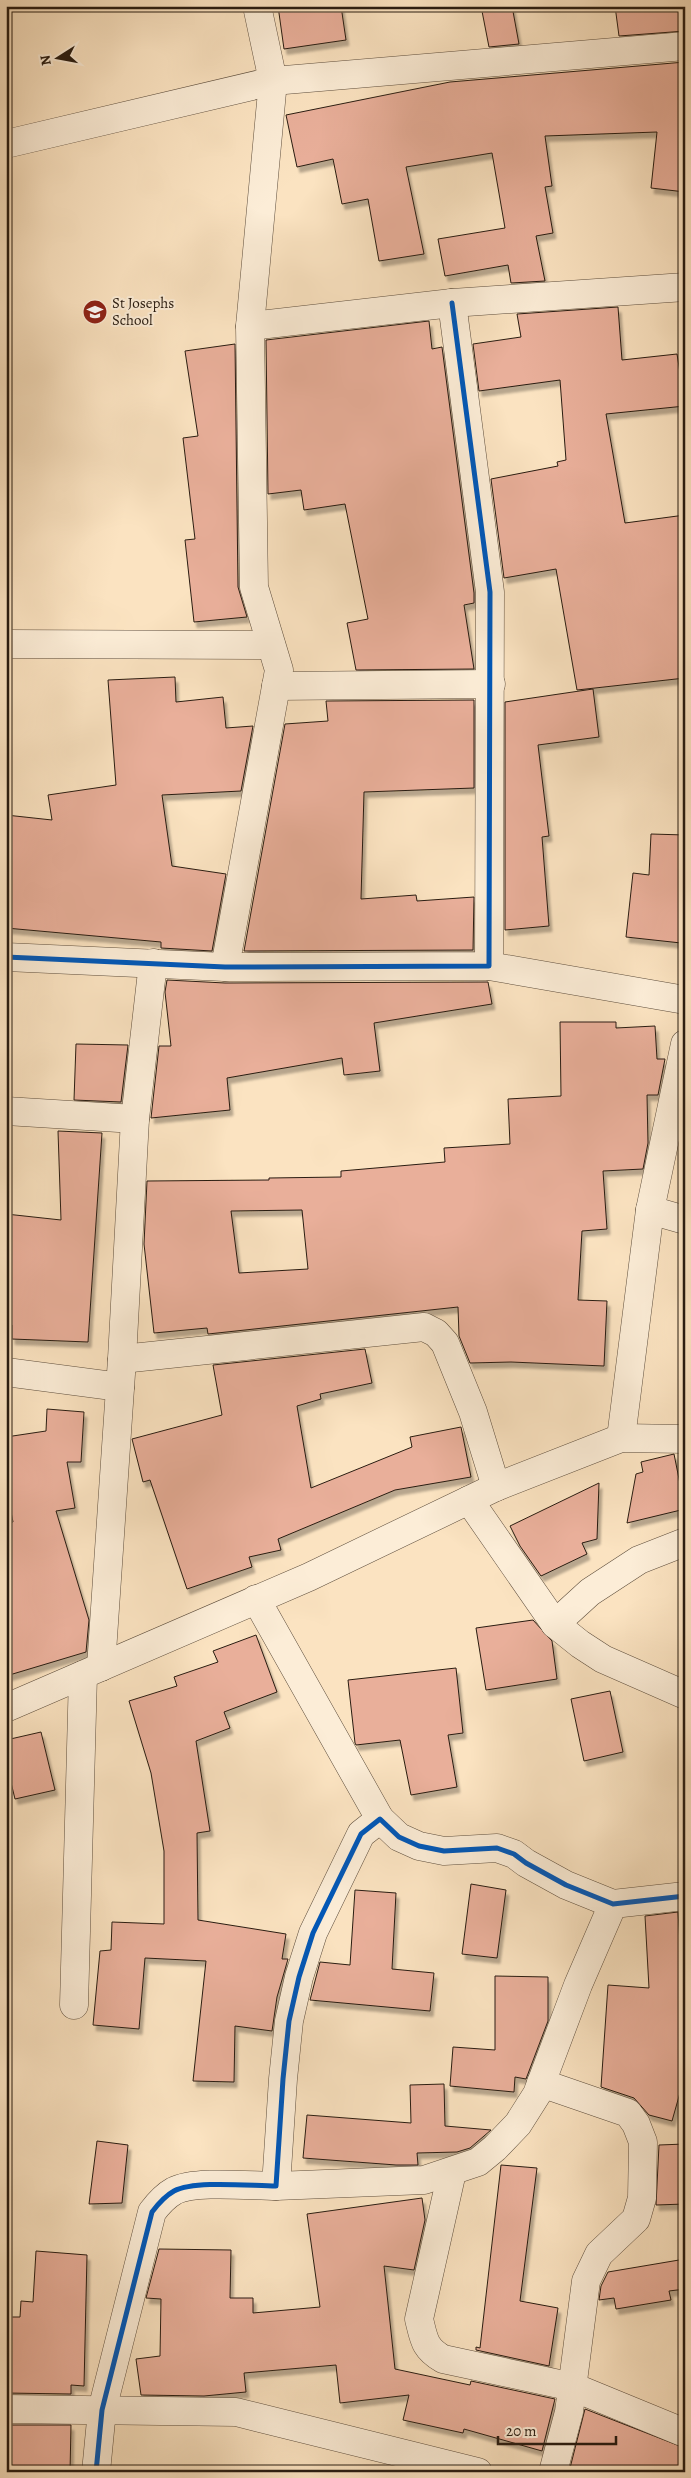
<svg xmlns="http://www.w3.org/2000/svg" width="691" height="2478" font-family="Alegreya,serif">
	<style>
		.building { fill: #e9af9a; stroke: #291c11; fill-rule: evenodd; filter: url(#shadow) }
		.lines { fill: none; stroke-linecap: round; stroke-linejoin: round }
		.street-casing { stroke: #5e4e3d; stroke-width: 29 }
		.street { stroke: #fcedd7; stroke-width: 28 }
		.cycleway-casing { stroke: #fcedd7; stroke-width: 8 }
		.cycleway { stroke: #0057b8; stroke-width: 5 }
		.labels { text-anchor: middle; stroke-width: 4; stroke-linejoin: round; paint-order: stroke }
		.poi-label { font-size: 15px; fill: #291c11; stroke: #fcedd7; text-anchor: start }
	</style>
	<defs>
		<filter id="shadow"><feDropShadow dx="3" dy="5.5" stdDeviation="1" flood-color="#0004"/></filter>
	</defs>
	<rect width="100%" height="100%" fill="#fbe3c1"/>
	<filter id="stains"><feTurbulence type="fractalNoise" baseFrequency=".004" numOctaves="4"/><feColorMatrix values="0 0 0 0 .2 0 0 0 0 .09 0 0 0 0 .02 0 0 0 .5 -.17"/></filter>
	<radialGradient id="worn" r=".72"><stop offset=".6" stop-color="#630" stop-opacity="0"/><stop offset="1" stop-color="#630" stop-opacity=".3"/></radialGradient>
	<g class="building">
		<path d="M 278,6 L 341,6 L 346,40 L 284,49 Z"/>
		<path d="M 481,6 L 512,6 L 519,44 L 489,47 Z"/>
		<path d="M 615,6 L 685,6 L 685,31 L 619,36 Z"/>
		<path d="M 685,62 L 685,192 L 651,188 L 657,132 L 545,136 L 552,186 L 545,187 L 553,233 L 536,236 L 545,281 L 511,283 L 508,265 L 445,276 L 438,239 L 505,228 L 492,153 L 406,167 L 424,254 L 379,261 L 368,199 L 342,204 L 333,159 L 297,167 L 286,115 L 450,82 Z"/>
		<path d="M 618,307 L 622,360 L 677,354 L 680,373 L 685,373 L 685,406 L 606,414 L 625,523 L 685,515 L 685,678 L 577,690 L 556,569 L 504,578 L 491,479 L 558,466 L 557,462 L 566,460 L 560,380 L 479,391 L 473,344 L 521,337 L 517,314 Z"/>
		<path d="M 429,321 L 432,349 L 442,347 L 474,593 L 474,603 L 464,605 L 474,669 L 356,670 L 347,623 L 368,619 L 345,504 L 304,510 L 301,490 L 268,494 L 266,340 Z"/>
		<path d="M 235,344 L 238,587 L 247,617 L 194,622 L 185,540 L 195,539 L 183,438 L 198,436 L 185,351 Z"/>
		<path d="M 175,677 L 176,702 L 223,697 L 226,728 L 253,726 L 241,791 L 162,795 L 172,866 L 226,874 L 212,951 L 161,948 L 161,942 L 6,928 L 6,815 L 52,820 L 48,795 L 116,785 L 108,680 Z"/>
		<path d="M 593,689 L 599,737 L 538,745 L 549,836 L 542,837 L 549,926 L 505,930 L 505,702 Z"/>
		<path d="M 474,700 L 474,788 L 364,792 L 361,899 L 416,895 L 417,901 L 474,897 L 473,950 L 244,951 L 285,724 L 328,721 L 326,701 Z"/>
		<path d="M 651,834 L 685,835 L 685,908 L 681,943 L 626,937 L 633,873 L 649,875 Z"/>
		<path d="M 167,980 L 225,983 L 488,982 L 492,1004 L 374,1023 L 380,1071 L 344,1075 L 342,1058 L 227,1078 L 230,1110 L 151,1118 L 159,1046 L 171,1046 L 165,992 Z"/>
		<path d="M 560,1022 L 616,1022 L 616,1028 L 655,1026 L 657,1059 L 665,1059 L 658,1095 L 647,1095 L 648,1143 L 643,1169 L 603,1171 L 607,1229 L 582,1231 L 578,1300 L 607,1301 L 604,1366 L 511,1362 L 470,1363 L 459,1336 L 458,1307 L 208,1334 L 207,1328 L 154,1333 L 144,1244 L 147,1181 L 269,1180 L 269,1178 L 341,1177 L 341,1171 L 445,1162 L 444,1148 L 510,1144 L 508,1099 L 561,1096 ZM 302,1210 L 308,1269 L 239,1273 L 231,1211 Z"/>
		<path d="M 76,1044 L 128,1045 L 121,1102 L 74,1100 Z"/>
		<path d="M 58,1131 L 102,1133 L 88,1342 L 12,1339 L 12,1325 L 6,1325 L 6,1214 L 61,1220 Z"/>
		<path d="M 365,1349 L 372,1383 L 320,1394 L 321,1399 L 297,1406 L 311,1488 L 412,1447 L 410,1437 L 461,1427 L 471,1477 L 395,1490 L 278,1539 L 281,1550 L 249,1557 L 252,1567 L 187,1589 L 150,1480 L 143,1482 L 132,1439 L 222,1415 L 213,1365 Z"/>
		<path d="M 47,1409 L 84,1412 L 81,1462 L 67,1462 L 75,1508 L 56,1511 L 89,1620 L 86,1652 L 6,1676 L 6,1523 L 13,1522 L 6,1486 L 6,1437 L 46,1431 Z"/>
		<path d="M 674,1454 L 685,1509 L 627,1523 L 636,1474 L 643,1472 L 641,1462 Z"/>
		<path d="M 599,1483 L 597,1539 L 582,1543 L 587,1554 L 541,1576 L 520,1546 L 510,1526 Z"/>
		<path d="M 533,1620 L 552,1641 L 557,1679 L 486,1690 L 476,1628 Z"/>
		<path d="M 256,1635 L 277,1692 L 224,1712 L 230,1728 L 196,1741 L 210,1831 L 197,1833 L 198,1920 L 286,1934 L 282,1959 L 288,1959 L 277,1997 L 272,2031 L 235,2026 L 234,2082 L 193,2081 L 206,1961 L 145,1958 L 139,2029 L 93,2025 L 100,1951 L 111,1950 L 112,1922 L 164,1924 L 164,1851 L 151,1773 L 129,1701 L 177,1686 L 174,1677 L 218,1662 L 213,1651 Z"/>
		<path d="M 456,1668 L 463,1733 L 448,1735 L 457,1787 L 411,1795 L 400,1740 L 356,1745 L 355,1743 L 348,1680 Z"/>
		<path d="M 610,1691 L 623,1752 L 584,1761 L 571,1699 Z"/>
		<path d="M 41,1732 L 55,1790 L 15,1799 L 6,1762 L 6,1740 Z"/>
		<path d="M 471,1884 L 506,1890 L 497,1958 L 462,1954 Z"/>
		<path d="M 355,1890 L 396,1893 L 392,1969 L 434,1973 L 430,2011 L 310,2000 L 320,1962 L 350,1965 Z"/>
		<path d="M 678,1912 L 683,1990 L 685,1990 L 685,2075 L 672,2121 L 649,2115 L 634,2098 L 601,2087 L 608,1985 L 649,1988 L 645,1916 Z"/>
		<path d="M 495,1976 L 548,1977 L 548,2021 L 526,2079 L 515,2077 L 514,2092 L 450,2086 L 453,2047 L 495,2050 Z"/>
		<path d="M 444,2084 L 445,2126 L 491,2130 L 470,2148 L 457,2152 L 417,2153 L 418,2165 L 396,2165 L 303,2158 L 307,2115 L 411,2123 L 410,2085 Z"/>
		<path d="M 97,2141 L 128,2145 L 122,2203 L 89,2204 Z"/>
		<path d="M 685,2144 L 685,2204 L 656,2205 L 659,2145 Z"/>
		<path d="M 501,2165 L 537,2168 L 520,2301 L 558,2308 L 549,2366 L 476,2350 L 476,2347 L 480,2348 Z"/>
		<path d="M 422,2198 L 425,2220 L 414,2270 L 384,2266 L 395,2369 L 470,2385 L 471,2381 L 555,2399 L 542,2451 L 464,2429 L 463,2433 L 403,2420 L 409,2395 L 340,2403 L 336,2365 L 244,2373 L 246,2392 L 204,2396 L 141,2395 L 136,2359 L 160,2356 L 161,2299 L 146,2298 L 159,2249 L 231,2250 L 230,2298 L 253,2298 L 253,2313 L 320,2307 L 307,2214 Z"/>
		<path d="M 36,2251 L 87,2255 L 84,2386 L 71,2385 L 71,2394 L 6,2393 L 6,2317 L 20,2317 L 21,2301 L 33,2302 Z"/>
		<path d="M 685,2259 L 685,2289 L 669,2291 L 671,2300 L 616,2309 L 614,2298 L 599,2300 L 601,2286 L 608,2272 Z"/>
		<path d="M 585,2409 L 685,2448 L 685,2472 L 569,2472 Z"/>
		<path d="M 6,2425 L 71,2425 L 70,2472 L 6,2472 Z"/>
	</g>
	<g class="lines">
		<defs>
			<g id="street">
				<path d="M 6,144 L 273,81 L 685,46"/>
				<path d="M 250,326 L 452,303 L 685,287"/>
				<path d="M 6,644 L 271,645"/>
				<path d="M 276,686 L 491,684"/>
				<path d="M 6,957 L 225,967 L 489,966 L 490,592 L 452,303"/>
				<path d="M 489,966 L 685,1000"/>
				<path d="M 225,967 L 279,670 L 254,587 L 250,326 L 273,81 L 257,6"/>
				<path d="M 6,1111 L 135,1119"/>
				<path d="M 650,1210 L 685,1220"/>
				<path d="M 122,1359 L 424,1327 L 436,1333 L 445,1343 L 473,1412 L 496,1487"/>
				<path d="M 6,1372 L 120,1387"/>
				<path d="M 621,1438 L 650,1210 L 685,1044"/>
				<path d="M 469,1500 L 555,1624 L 580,1644 L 603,1659 L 685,1695"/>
				<path d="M 256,1599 L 380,1819"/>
				<path d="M 555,1624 L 590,1592 L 639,1560 L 685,1542"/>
				<path d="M 101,1667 L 122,1359 L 135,1119 L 153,963"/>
				<path d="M 6,1708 L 309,1577 L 496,1487 L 621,1438 L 685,1439"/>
				<path d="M 74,2005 L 83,1675"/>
				<path d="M 541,2083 L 628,2113 L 636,2124 L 643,2142 L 642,2198 L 636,2219 L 599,2254 L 586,2281 L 569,2412 L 553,2472"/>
				<path d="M 452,2172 L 419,2319 C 424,2339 424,2348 443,2359 L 573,2387 L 685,2433"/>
				<path d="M 276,2186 L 424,2180 L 478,2162 L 495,2148 L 518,2124 L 537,2094 L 578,1985 L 613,1904"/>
				<path d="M 6,2409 L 236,2412 L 478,2472"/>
				<path d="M 96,2472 L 102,2410 L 152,2212 C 158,2204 165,2196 174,2191 C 195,2180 251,2186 276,2186 L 283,2079 L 289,2021 L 299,1977 L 313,1933 L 361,1834 L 380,1819 L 399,1837 L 419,1846 L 444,1851 L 497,1848 L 514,1854 L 526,1863 L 566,1885 L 613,1904 L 685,1896"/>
			</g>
		</defs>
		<use href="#street" class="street-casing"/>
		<use href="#street" class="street"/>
		<defs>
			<g id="cycleway">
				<path d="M 6,957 L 225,967 L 489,966 L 490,592 L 452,303"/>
				<path d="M 96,2472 L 102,2410 L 152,2212 C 158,2204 165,2196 174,2191 C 195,2180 251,2186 276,2186 L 283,2079 L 289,2021 L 299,1977 L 313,1933 L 361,1834 L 380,1819 L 399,1837 L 419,1846 L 444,1851 L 497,1848 L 514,1854 L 526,1863 L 566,1885 L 613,1904 L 685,1896"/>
			</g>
		</defs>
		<use href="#cycleway" class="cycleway-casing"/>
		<use href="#cycleway" class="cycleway"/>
	</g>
	<defs>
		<symbol id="school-disc" viewBox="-11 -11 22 22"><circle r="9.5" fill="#8f2418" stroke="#fcedd7"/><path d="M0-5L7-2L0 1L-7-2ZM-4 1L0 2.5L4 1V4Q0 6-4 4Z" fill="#fff"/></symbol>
	</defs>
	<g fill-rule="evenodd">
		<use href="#school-disc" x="81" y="298" width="28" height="28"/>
	</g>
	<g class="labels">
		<g class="poi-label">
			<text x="112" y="308">St Josephs<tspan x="112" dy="17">School</tspan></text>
		</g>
	</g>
	<rect width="691" height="2478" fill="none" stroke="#fbe3c1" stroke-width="25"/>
	<rect x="8" y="8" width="676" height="2463" fill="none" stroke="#291c11" stroke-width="2.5"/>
	<rect x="12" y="12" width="666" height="2453" fill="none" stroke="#291c11"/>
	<g transform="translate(58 58) rotate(259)" stroke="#fcedd7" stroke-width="4" paint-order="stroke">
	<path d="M0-4L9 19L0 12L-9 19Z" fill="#291c11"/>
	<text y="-8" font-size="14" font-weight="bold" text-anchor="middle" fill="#291c11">N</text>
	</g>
	<path d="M498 2436v8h118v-8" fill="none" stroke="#291c11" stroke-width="2.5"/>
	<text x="506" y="2436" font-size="15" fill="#291c11" stroke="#fcedd7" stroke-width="4" paint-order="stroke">20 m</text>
	<rect width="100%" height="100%" filter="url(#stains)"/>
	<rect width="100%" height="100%" fill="url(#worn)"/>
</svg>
